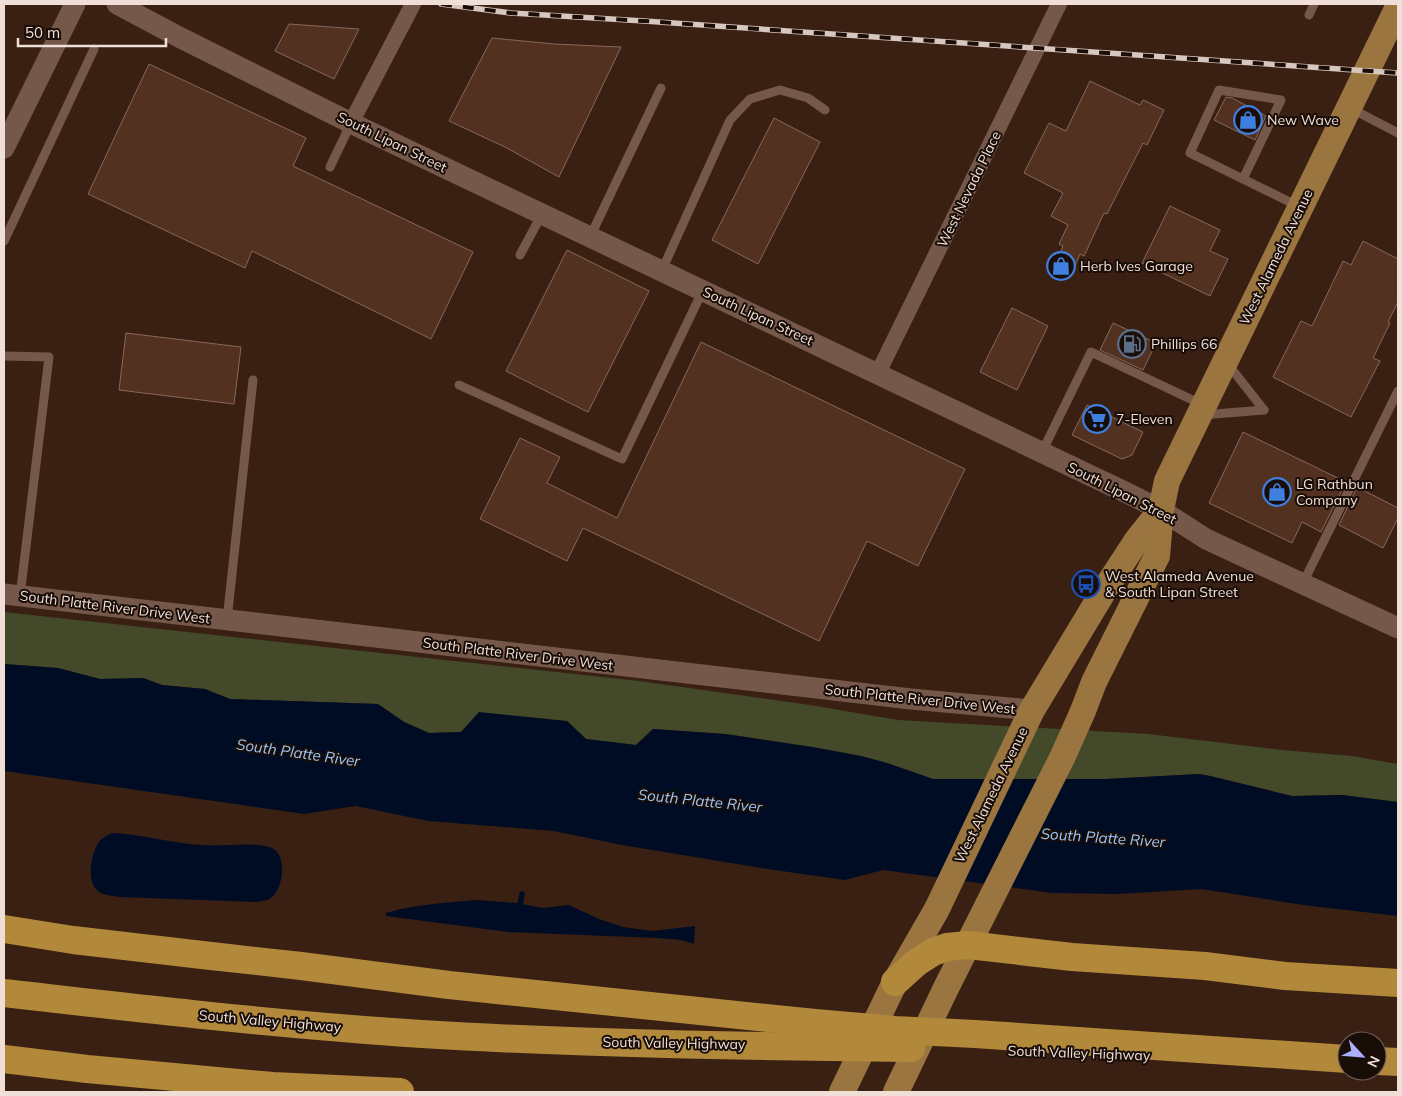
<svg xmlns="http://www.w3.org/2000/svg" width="1402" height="1096" font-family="Mulish,sans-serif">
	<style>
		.green { fill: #434929 }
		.water { fill: #000c23 }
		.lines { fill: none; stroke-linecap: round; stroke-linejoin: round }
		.stream { stroke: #000c23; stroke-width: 5.5 }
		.building { fill: #533121; stroke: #87685a }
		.service { stroke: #755849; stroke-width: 9 }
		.minor { stroke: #755849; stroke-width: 16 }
		.tertiary { stroke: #755849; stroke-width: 21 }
		.primary { stroke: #9a7540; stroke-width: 26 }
		.motorway { stroke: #b2883a; stroke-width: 28 }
		.rail-casing { stroke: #d9c7be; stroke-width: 5.5 }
		.rail { stroke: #190d08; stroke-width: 4; stroke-dasharray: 11; stroke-linecap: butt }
		.labels { text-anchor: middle; stroke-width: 4; stroke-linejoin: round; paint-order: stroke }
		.poi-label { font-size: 14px; fill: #f0dfd6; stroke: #190d08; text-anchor: start }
		.street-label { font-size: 14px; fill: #f0dfd6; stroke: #190d08 }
		.water-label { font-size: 15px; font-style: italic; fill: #9bc5f8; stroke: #190d08 }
	</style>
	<rect width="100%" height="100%" fill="#392013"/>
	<path class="green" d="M 4,612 L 639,681 L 810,705 L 898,720 L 1148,734 L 1282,750 L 1352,756 L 1398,764 L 1398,802 L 1342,795 L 1292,796 L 1210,776 L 1199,774 L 1106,779 L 933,779 L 887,763 L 861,756 L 812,747 L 725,734 L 653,729 L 636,745 L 586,739 L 567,721 L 461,732 L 429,733 L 404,722 L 378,704 L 230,699 L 205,689 L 162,685 L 143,678 L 100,679 L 58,668 L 4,664 Z"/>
	<g class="water">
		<path d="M 4,664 L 58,668 L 100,679 L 143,678 L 162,685 L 205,689 L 230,699 L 378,704 L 404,722 L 429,733 L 461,732 L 479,712 L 567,721 L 586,739 L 636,745 L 653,729 L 725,734 L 812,747 L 861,756 L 887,763 L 933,779 L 1106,779 L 1199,774 L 1210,776 L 1292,796 L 1342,795 L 1398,802 L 1398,916 L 1303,905 L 1202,889 L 1118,894 L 1052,893 L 883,870 L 845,880 L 767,869 L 622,845 L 554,831 L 428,821 L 356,806 L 304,814 L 4,771 Z"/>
		<path d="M 112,833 C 143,834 173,844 203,845 C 222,847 256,841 272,848 C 288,855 283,890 271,898 C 267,901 261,901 256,902 L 121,897 C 114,896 104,896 98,891 C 86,881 91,857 97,845 C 100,839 106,836 112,833 Z"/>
		<path d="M 477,900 L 516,903 L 543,908 L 569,905 L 599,919 L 623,927 L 653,931 L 695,926 L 694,944 L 681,940 L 657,938 L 508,932 L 386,916 L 386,913 C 415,904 447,903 477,900 Z"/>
	</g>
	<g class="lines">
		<path class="stream" d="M 520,904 L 522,894"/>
	</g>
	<g class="building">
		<path d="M 289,24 L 359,29 L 334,79 L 275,51 Z"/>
		<path d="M 492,38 L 554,44 L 621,47 L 559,177 L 505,147 L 449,121 Z"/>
		<path d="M 149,64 L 306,138 L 293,166 L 473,252 L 431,339 L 252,251 L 245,268 L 88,194 Z"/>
		<path d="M 1090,81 L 1140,105 L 1143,100 L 1164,110 L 1147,145 L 1143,143 L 1107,214 L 1104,213 L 1084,256 L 1080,254 L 1070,277 L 1053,270 L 1063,246 L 1059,244 L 1068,225 L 1051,216 L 1063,193 L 1024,173 L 1049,123 L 1066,131 Z"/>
		<path d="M 1226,97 L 1232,98 L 1266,116 L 1255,140 L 1214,120 Z"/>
		<path d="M 774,118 L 820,142 L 758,264 L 712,240 Z"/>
		<path d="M 1170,206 L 1220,230 L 1210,251 L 1228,259 L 1210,296 L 1142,263 Z"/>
		<path d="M 1363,241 L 1398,259 L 1398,302 L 1388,322 L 1390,323 L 1373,358 L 1380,361 L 1351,417 L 1273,377 L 1301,321 L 1312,326 L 1343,261 L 1351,265 Z"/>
		<path d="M 567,250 L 649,291 L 588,412 L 506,371 Z"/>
		<path d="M 1012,308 L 1048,326 L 1017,390 L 980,372 Z"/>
		<path d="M 1113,323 L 1156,343 L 1143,370 L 1100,350 Z"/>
		<path d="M 126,333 L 241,347 L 234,404 L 119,390 Z"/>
		<path d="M 701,342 L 965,469 L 918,566 L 867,541 L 819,641 L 583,528 L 567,561 L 480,519 L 520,438 L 560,457 L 547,483 L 617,518 Z"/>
		<path d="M 1087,405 L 1143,432 L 1132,455 L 1122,459 L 1072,435 Z"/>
		<path d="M 1243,432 L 1346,482 L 1321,532 L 1302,522 L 1292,543 L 1209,503 Z"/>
		<path d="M 1357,487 L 1398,508 L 1398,518 L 1383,548 L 1339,525 Z"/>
	</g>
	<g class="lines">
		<g class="service">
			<path d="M 1309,15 L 1314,4"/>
			<path d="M 1352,109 L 1398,133"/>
			<path d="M 330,167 L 351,123"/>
			<path d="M 1243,179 L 1281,100 L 1219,90 L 1190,153 L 1298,206"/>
			<path d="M 590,237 L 661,88"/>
			<path d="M 4,241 L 94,49"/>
			<path d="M 520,255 L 542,214"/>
			<path d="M 662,270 L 730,120 L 750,99 L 780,90 L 808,98 L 825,110"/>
			<path d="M 4,356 L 49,357 L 20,596"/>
			<path d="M 1227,363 L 1264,410"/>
			<path d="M 459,385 L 622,459 L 703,290"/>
			<path d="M 1202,415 L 1264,410"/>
			<path d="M 1042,452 L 1091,352 L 1201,404"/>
			<path d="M 1303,583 L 1398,391"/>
			<path d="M 227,620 L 253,380"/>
		</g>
		<g class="minor">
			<path d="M 351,123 L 413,4"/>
			<path d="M 878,373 L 1059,4"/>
		</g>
		<g class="tertiary">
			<path d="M 117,4 L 179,37 L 351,123 L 1125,492 L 1161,510 L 1206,539 L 1398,628"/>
			<path d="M 4,148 L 75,4"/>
			<path d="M 4,594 L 911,699 L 1032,710"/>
		</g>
		<g class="primary">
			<path d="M 842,1092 L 895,982 L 937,909 L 1032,710 L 1105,589 L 1137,540 L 1161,510"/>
			<path d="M 896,1092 L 947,986 L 1063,756 L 1083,711 L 1094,682 L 1157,556 L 1161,510 L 1167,481 L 1398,7"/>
		</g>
		<g class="motorway">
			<path d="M 4,929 L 73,940 L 211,956 L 301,966 L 449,985 L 815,1023 L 895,1030 L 975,1034 L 1347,1059"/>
			<path d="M 895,982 L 916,963 L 933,952 L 947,947 L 968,945 L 1072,957 L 1205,966 L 1285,976 L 1398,983"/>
			<path d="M 4,993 C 143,1009 282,1025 422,1034 C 585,1044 748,1046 911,1048"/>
			<path d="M 4,1059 L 87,1069 L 273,1086 L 400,1092"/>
			<path d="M 1377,1061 L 1398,1062"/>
		</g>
		<defs>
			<path id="rail" d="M 441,4 L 511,13 L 644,21 L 1398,73"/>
		</defs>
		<use href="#rail" class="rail-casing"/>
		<use href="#rail" class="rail"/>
	</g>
	<defs>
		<symbol id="shop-ring" viewBox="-11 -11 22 22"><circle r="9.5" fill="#190d08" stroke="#3f7fe0" stroke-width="1.5"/><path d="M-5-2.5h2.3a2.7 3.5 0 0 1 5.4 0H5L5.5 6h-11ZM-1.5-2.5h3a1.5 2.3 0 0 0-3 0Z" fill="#3f7fe0"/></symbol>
		<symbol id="fuel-ring" viewBox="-11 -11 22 22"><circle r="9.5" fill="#190d08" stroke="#5c6f8a" stroke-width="1.5"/><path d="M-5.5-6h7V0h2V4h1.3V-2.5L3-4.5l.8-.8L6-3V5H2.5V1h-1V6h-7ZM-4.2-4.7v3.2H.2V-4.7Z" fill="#5c6f8a"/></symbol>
		<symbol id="supermarket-ring" viewBox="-11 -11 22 22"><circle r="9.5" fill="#190d08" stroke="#3f7fe0" stroke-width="1.5"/><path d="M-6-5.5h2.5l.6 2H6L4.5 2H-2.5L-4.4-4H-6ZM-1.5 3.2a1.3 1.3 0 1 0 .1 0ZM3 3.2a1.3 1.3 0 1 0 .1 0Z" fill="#3f7fe0"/></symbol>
		<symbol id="bus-ring" viewBox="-11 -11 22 22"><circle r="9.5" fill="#190d08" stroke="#1a4fb4" stroke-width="1.5"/><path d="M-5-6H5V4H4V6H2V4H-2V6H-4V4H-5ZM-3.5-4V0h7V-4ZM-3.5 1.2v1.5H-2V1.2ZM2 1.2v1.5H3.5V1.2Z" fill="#1a4fb4"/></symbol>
	</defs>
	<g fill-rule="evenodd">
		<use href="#shop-ring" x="1232" y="104" width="32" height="32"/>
		<use href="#shop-ring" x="1045" y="250" width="32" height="32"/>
		<use href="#fuel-ring" x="1116" y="328" width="32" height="32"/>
		<use href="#supermarket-ring" x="1081" y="403" width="32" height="32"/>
		<use href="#shop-ring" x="1261" y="476" width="32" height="32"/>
		<use href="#bus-ring" x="1070" y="568" width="32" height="32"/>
	</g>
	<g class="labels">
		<g class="poi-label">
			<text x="1267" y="125">New Wave</text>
			<text x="1080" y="271">Herb Ives Garage</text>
			<text x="1151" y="349">Phillips 66</text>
			<text x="1116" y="424">7-Eleven</text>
			<text x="1296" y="489">LG Rathbun<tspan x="1296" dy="16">Company</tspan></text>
			<text x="1105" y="581">West Alameda Avenue<tspan x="1105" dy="16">&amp; South Lipan Street</tspan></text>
		</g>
		<g class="street-label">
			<text transform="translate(392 142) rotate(26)" y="5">South Lipan Street</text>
			<text transform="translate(969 189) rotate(-64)" y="5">West Nevada Place</text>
			<text transform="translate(1276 257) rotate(-64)" y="5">West Alameda Avenue</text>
			<text transform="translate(758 316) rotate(25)" y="5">South Lipan Street</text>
			<text transform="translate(1122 493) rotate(27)" y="5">South Lipan Street</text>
			<text transform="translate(115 607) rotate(7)" y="5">South Platte River Drive West</text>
			<text transform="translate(518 654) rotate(7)" y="5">South Platte River Drive West</text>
			<text transform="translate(920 699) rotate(6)" y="5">South Platte River Drive West</text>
			<text transform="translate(991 795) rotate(-64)" y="5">West Alameda Avenue</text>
			<text transform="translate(270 1021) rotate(5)" y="5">South Valley Highway</text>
			<text transform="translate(674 1043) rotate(1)" y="5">South Valley Highway</text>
			<text transform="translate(1079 1053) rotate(2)" y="5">South Valley Highway</text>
		</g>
		<g class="water-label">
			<text transform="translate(298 753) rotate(8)" y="5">South Platte River</text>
			<text transform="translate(700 801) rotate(6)" y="5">South Platte River</text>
			<text transform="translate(1103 838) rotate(4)" y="5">South Platte River</text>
		</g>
	</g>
	<rect width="1402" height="1096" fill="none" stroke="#f0dfd6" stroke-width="10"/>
	<g transform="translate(1362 1056) rotate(116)"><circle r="24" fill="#190d08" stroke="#6f615a"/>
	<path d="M0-4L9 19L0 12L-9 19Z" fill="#acaffb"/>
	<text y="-8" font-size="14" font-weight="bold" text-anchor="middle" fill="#f0dfd6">N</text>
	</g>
	<path d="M18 38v8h148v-8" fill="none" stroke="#f0dfd6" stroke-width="2.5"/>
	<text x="25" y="38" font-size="15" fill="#f0dfd6" stroke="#190d08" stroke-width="4" paint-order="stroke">50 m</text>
</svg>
